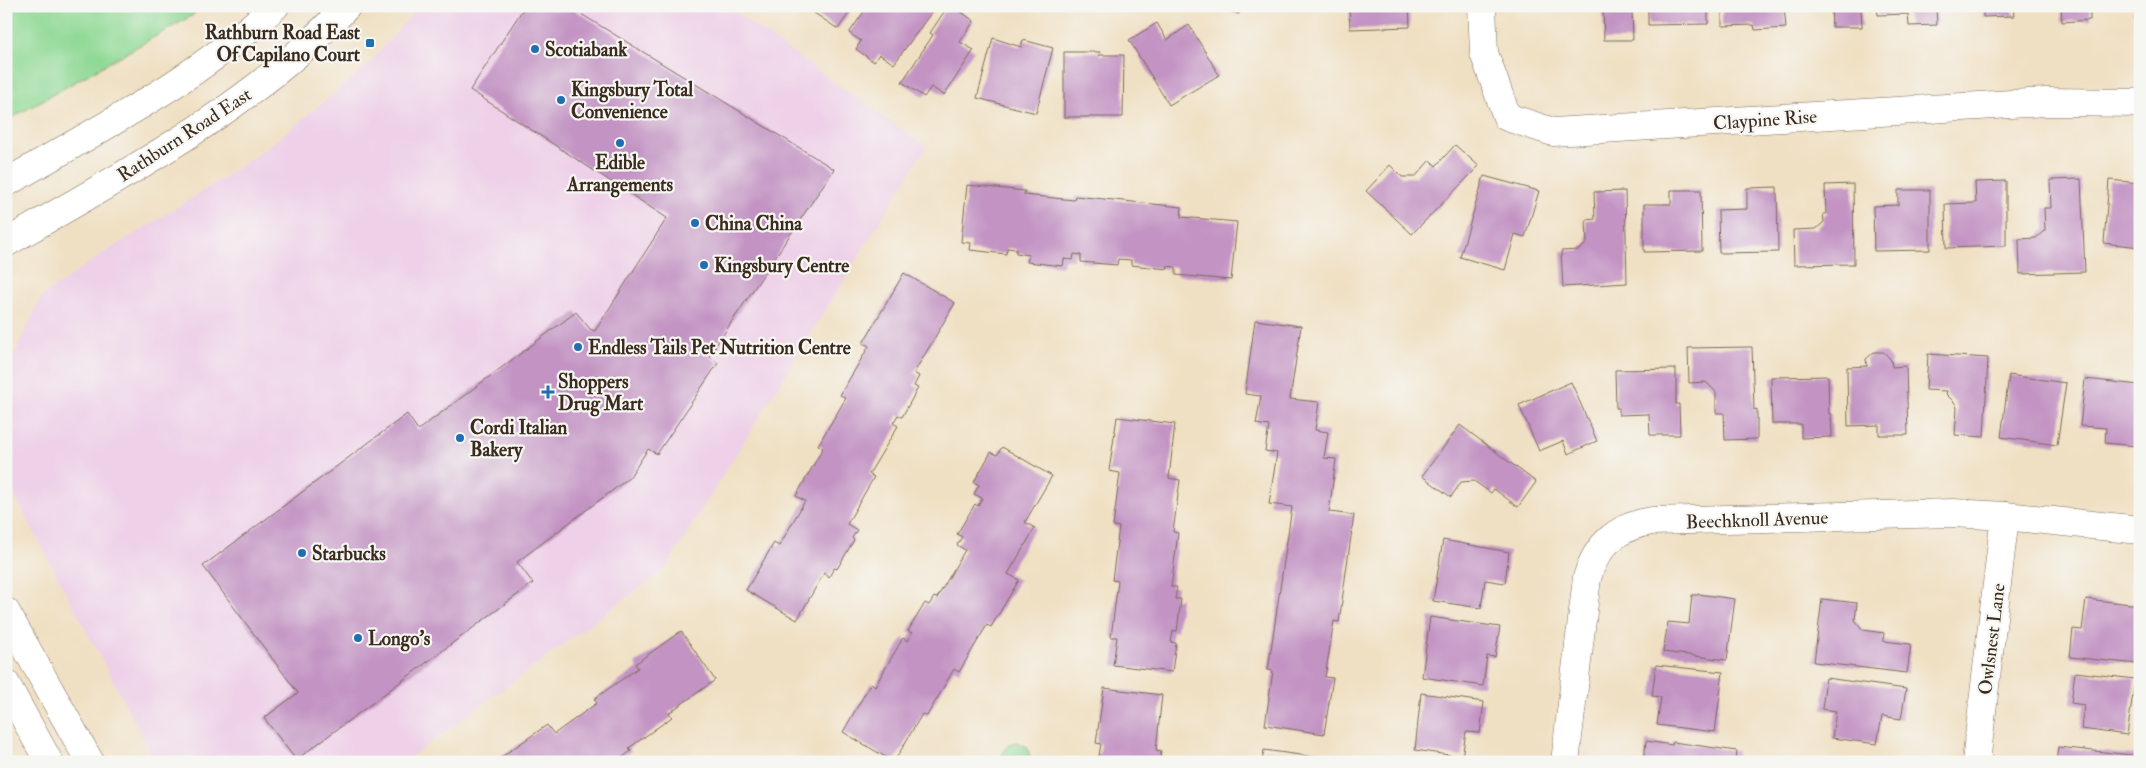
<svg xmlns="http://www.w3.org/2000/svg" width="2146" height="768" font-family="'IM FELL Double Pica',serif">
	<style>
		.built { fill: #eed0e8 }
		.green { fill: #90d995; stroke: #66825a }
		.building { fill: #c293c3 }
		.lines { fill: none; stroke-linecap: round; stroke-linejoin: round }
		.street-casing { stroke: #7a6a58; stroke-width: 29 }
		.secondary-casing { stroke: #7a6a58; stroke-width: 29 }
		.street { stroke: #fff; stroke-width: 28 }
		.secondary { stroke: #fff; stroke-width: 28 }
		.poi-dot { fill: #1f6fb2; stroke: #f6f6f2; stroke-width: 2 }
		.labels { text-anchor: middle; stroke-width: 4.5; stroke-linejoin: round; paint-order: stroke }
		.poi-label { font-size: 19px; font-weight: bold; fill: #3b2a1e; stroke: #f6f6f2; text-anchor: start }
		.street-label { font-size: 19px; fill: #3b2a1e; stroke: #f6f6f2 }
	</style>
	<rect width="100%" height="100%" fill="#f6f6f2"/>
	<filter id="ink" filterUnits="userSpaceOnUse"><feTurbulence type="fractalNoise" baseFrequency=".02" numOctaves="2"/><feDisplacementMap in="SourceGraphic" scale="10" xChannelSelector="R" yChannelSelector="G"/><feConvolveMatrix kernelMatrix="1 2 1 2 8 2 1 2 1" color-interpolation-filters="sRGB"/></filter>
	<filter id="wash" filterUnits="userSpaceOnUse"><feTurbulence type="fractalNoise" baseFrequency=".0096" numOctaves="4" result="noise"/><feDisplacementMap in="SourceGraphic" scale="20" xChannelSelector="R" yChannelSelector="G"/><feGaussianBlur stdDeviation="1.12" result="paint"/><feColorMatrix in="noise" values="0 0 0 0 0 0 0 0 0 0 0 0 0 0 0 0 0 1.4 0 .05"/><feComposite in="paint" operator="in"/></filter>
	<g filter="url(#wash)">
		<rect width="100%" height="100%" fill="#f0e0c3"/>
		<path class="built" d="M 419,6 L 726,6 L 926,147 L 665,569 L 404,762 L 156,762 L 11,489 L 6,462 L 6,389 L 13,356 L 42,296 L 93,260 L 225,177 L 279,138 L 367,66 Z"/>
		<g class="green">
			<path d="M 6,6 L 201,6 L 193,15 L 6,121 Z"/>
			<path d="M 1016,742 L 1027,747 L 1030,756 L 1029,762 L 997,762 L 1008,746 Z"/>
		</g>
		<g id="blocks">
			<g class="building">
				<path d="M 525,6 L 568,6 L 834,169 L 709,356 L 718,363 L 657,454 L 648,449 L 629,478 L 517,562 L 533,583 L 296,760 L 264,718 L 298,693 L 203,566 L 407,414 L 418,430 L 576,312 L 590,329 L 595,331 L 667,218 L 470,90 Z"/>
				<path d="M 804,6 L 854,6 L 838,29 Z"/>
				<path d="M 868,6 L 936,6 L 894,64 L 879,54 L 874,62 L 856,49 L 861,41 L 849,33 Z"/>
				<path d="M 948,6 L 953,6 L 974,21 L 960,42 L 974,50 L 944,95 L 931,87 L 924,97 L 902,82 L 933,35 L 930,33 Z"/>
				<path d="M 1213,6 L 1241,6 L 1239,14 Z"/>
				<path d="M 1349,6 L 1409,6 L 1410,27 L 1350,29 Z"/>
				<path d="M 1601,6 L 1630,6 L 1630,10 L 1632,10 L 1633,40 L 1604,40 L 1603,11 L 1601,11 Z"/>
				<path d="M 1648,6 L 1708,6 L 1708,24 L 1648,25 Z"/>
				<path d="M 1722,6 L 1784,6 L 1786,28 L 1755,30 L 1754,25 L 1722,26 Z"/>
				<path d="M 1831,6 L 1861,6 L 1862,27 L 1832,27 Z"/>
				<path d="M 1877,6 L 1936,6 L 1937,25 L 1909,26 L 1908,14 L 1878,15 Z"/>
				<path d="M 1983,6 L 2013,6 L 2014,16 L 1983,17 Z"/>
				<path d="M 2061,6 L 2090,6 L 2090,20 L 2062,22 Z"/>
				<path d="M 2135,6 L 2140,6 L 2140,22 L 2134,22 Z"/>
				<path d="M 1157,23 L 1167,40 L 1189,25 L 1219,75 L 1169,105 L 1129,40 Z"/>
				<path d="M 993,38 L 1021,47 L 1023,40 L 1053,48 L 1036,113 L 977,98 Z"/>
				<path d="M 1064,52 L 1100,52 L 1099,55 L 1124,55 L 1123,117 L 1064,117 Z"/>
				<path d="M 1455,145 L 1479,166 L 1412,234 L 1366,191 L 1390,165 L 1402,177 L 1415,177 L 1430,160 L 1436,166 Z"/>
				<path d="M 1484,176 L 1539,191 L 1525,237 L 1515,234 L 1505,270 L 1460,257 Z"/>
				<path d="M 2081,179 L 2085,272 L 2020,274 L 2019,239 L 2036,238 L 2045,230 L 2044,208 L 2051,208 L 2050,180 Z"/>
				<path d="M 2109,180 L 2140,183 L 2140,247 L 2104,243 Z"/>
				<path d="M 2006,181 L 2006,246 L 1946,248 L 1945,204 L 1976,203 L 1975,182 Z"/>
				<path d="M 1853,184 L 1854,264 L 1794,265 L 1793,230 L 1816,229 L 1824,222 L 1823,214 L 1826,214 L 1825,185 Z"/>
				<path d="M 967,185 L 1025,191 L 1024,195 L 1074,200 L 1075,196 L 1182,207 L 1181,217 L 1237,222 L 1231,280 L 1176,275 L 1176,267 L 1167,266 L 1168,269 L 1131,265 L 1131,260 L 1118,259 L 1117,265 L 1081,262 L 1081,255 L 1074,254 L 1073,260 L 1064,259 L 1063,266 L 1027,262 L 1029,255 L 1016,253 L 1016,249 L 1007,248 L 1006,254 L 970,250 L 971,243 L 961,242 Z"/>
				<path d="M 1777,187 L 1778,252 L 1719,253 L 1718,210 L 1747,209 L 1747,188 Z"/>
				<path d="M 1671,190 L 1701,190 L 1702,251 L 1644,252 L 1644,204 L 1671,204 Z"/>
				<path d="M 1898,190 L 1930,190 L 1930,250 L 1874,251 L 1873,206 L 1898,205 Z"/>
				<path d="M 1625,191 L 1627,283 L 1563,287 L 1561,251 L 1579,250 L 1587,243 L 1586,220 L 1595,219 L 1594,192 Z"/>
				<path d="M 904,273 L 955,303 L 914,373 L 919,376 L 914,386 L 918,388 L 902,417 L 898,415 L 893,423 L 898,426 L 869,474 L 874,477 L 847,524 L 857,530 L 852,538 L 854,540 L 837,569 L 834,568 L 829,577 L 824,573 L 797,620 L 746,590 L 774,543 L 779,546 L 805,501 L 796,496 L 823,448 L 818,445 L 846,398 L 840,395 L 869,346 L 863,343 Z"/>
				<path d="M 1255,320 L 1301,326 L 1290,399 L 1319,402 L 1315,430 L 1328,432 L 1324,458 L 1336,459 L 1329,512 L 1354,515 L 1339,622 L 1334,621 L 1325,677 L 1333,678 L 1324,734 L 1265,725 L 1273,671 L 1268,670 L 1292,507 L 1269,504 L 1277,453 L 1265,451 L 1269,426 L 1256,424 L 1261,396 L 1245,394 Z"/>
				<path d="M 1752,347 L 1754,410 L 1757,409 L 1757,439 L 1725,440 L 1724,413 L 1716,413 L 1716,392 L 1706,382 L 1689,383 L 1688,348 Z"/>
				<path d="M 1874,352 L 1884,352 L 1891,360 L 1892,367 L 1906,366 L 1908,435 L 1879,435 L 1879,425 L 1848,426 L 1847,367 L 1867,366 L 1866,359 Z"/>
				<path d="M 1928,354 L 1988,358 L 1984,437 L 1955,435 L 1957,408 L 1955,403 L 1946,394 L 1947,391 L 1926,390 Z"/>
				<path d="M 1676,369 L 1676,404 L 1679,404 L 1680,435 L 1650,435 L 1649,414 L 1619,415 L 1619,408 L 1616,408 L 1615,370 Z"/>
				<path d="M 2009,375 L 2066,383 L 2057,445 L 2001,437 Z"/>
				<path d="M 1828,376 L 1829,414 L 1831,414 L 1832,437 L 1801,438 L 1801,424 L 1772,424 L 1771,377 Z"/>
				<path d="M 2085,379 L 2140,385 L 2137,446 L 2105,443 L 2106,428 L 2080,426 Z"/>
				<path d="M 1571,382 L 1597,441 L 1568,454 L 1563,441 L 1539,451 L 1519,405 Z"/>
				<path d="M 1117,417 L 1175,424 L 1169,478 L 1180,480 L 1173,532 L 1178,533 L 1171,587 L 1177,587 L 1175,599 L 1181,599 L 1177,631 L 1173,631 L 1171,642 L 1176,643 L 1172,672 L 1113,665 L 1117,637 L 1111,637 L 1118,581 L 1112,580 L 1119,527 L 1113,526 L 1120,473 L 1109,471 Z"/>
				<path d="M 1460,425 L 1536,482 L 1518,507 L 1494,489 L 1491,493 L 1474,481 L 1461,482 L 1451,497 L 1422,476 Z"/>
				<path d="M 1002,447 L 1052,476 L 1025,522 L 1035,528 L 1008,574 L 1019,580 L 991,627 L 987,625 L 959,672 L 954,669 L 927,716 L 922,714 L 894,762 L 843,732 L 871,683 L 875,686 L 903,638 L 907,641 L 912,633 L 908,631 L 925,603 L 929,605 L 934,597 L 937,598 L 965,550 L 957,545 L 962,537 L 957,534 L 975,504 L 978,506 L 982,498 L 974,494 L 979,485 L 974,482 L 991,452 L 997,455 Z"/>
				<path d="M 1443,540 L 1509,552 L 1505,583 L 1485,580 L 1481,608 L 1433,601 Z"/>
				<path d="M 1698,594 L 1735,599 L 1727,660 L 1663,652 L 1668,622 L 1689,624 L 1692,595 L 1698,595 Z"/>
				<path d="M 1822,599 L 1857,603 L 1855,620 L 1863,630 L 1884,633 L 1883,641 L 1911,644 L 1907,673 L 1814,662 Z"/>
				<path d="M 2086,599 L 2140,605 L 2138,664 L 2070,657 L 2073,629 L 2082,630 Z"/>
				<path d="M 1430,617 L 1500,627 L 1495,657 L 1487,656 L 1483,686 L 1422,677 Z"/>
				<path d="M 681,631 L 715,680 L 669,713 L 672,717 L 629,748 L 631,751 L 616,762 L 504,762 L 501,757 L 547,725 L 554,734 L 597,703 L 594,699 L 638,668 L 635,664 Z"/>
				<path d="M 1656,665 L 1723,672 L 1715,732 L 1657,725 L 1661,697 L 1652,696 Z"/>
				<path d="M 2075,672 L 2135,679 L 2127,735 L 2081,729 L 2084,705 L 2071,703 Z"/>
				<path d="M 1826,678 L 1906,689 L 1901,719 L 1882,716 L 1877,744 L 1832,738 L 1836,711 L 1822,709 Z"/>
				<path d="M 1104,688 L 1162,695 L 1156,750 L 1161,751 L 1160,762 L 1098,762 L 1101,744 L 1096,743 Z"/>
				<path d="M 1421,693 L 1484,702 L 1480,733 L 1466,732 L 1462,757 L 1415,750 Z"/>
				<path d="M 1646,741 L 1672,745 L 1673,742 L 1737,751 L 1736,762 L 1644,762 Z"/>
				<path d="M 2058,747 L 2140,756 L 2140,762 L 2056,762 Z"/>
				<path d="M 1264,750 L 1322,758 L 1321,762 L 1262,762 Z"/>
			</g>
		</g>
	</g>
	<g filter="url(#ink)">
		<use href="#blocks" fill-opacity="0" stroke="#7a6a58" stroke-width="1"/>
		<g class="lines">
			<defs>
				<g id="street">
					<path d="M 1482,6 L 1484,53 L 1507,117 L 1553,132 L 2045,102 L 2140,103"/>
					<path d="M 1565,762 L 1587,578 C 1596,545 1618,526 1652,521 L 1953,513 L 2005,516 L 2140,530"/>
					<path d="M 1976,762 L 2005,516"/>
				</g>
				<g id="secondary">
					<path d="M 6,183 C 98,129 197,80 275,6"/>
					<path d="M 6,243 C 125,173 252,108 347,6"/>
					<path d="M 6,612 L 90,762"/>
					<path d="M 6,684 L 49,762"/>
				</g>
			</defs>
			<use href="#street" class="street-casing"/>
			<use href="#secondary" class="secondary-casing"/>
			<use href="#street" class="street"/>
			<use href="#secondary" class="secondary"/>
		</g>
	</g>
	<g class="poi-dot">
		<rect x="365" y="38" width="10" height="10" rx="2.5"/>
		<circle cx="535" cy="49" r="5"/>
		<circle cx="561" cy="100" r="5"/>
		<circle cx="620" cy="143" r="5"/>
		<circle cx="695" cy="223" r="5"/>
		<circle cx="704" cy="265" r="5"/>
		<circle cx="578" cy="347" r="5"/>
		<path d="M545.5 384.5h5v5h5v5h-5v5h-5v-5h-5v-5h5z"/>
		<circle cx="460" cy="438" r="5"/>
		<circle cx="302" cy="553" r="5"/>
		<circle cx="358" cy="638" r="5"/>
	</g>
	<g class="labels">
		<g class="poi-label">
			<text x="360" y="39" text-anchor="end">Rathburn Road East<tspan x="360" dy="22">Of Capilano Court</tspan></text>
			<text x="545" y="56">Scotiabank</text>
			<text x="571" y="96">Kingsbury Total<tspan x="571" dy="22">Convenience</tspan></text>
			<text x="620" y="169" text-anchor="middle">Edible<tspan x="620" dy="22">Arrangements</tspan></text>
			<text x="705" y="230">China China</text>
			<text x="714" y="272">Kingsbury Centre</text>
			<text x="588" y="354">Endless Tails Pet Nutrition Centre</text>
			<text x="558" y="388">Shoppers<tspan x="558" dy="22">Drug Mart</tspan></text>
			<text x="470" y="434">Cordi Italian<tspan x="470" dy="22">Bakery</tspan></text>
			<text x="312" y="560">Starbucks</text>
			<text x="368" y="645">Longo's</text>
		</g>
		<g class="street-label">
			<text transform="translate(1765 119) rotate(-4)" y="7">Claypine Rise</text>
			<text transform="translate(184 134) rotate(-33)" y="7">Rathburn Road East</text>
			<text transform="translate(1757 519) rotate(-2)" y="7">Beechknoll Avenue</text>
			<text transform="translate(1991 639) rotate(-83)" y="7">Owlsnest Lane</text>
		</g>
	</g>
	<rect width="2146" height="768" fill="none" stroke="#f6f6f2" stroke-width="25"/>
</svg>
